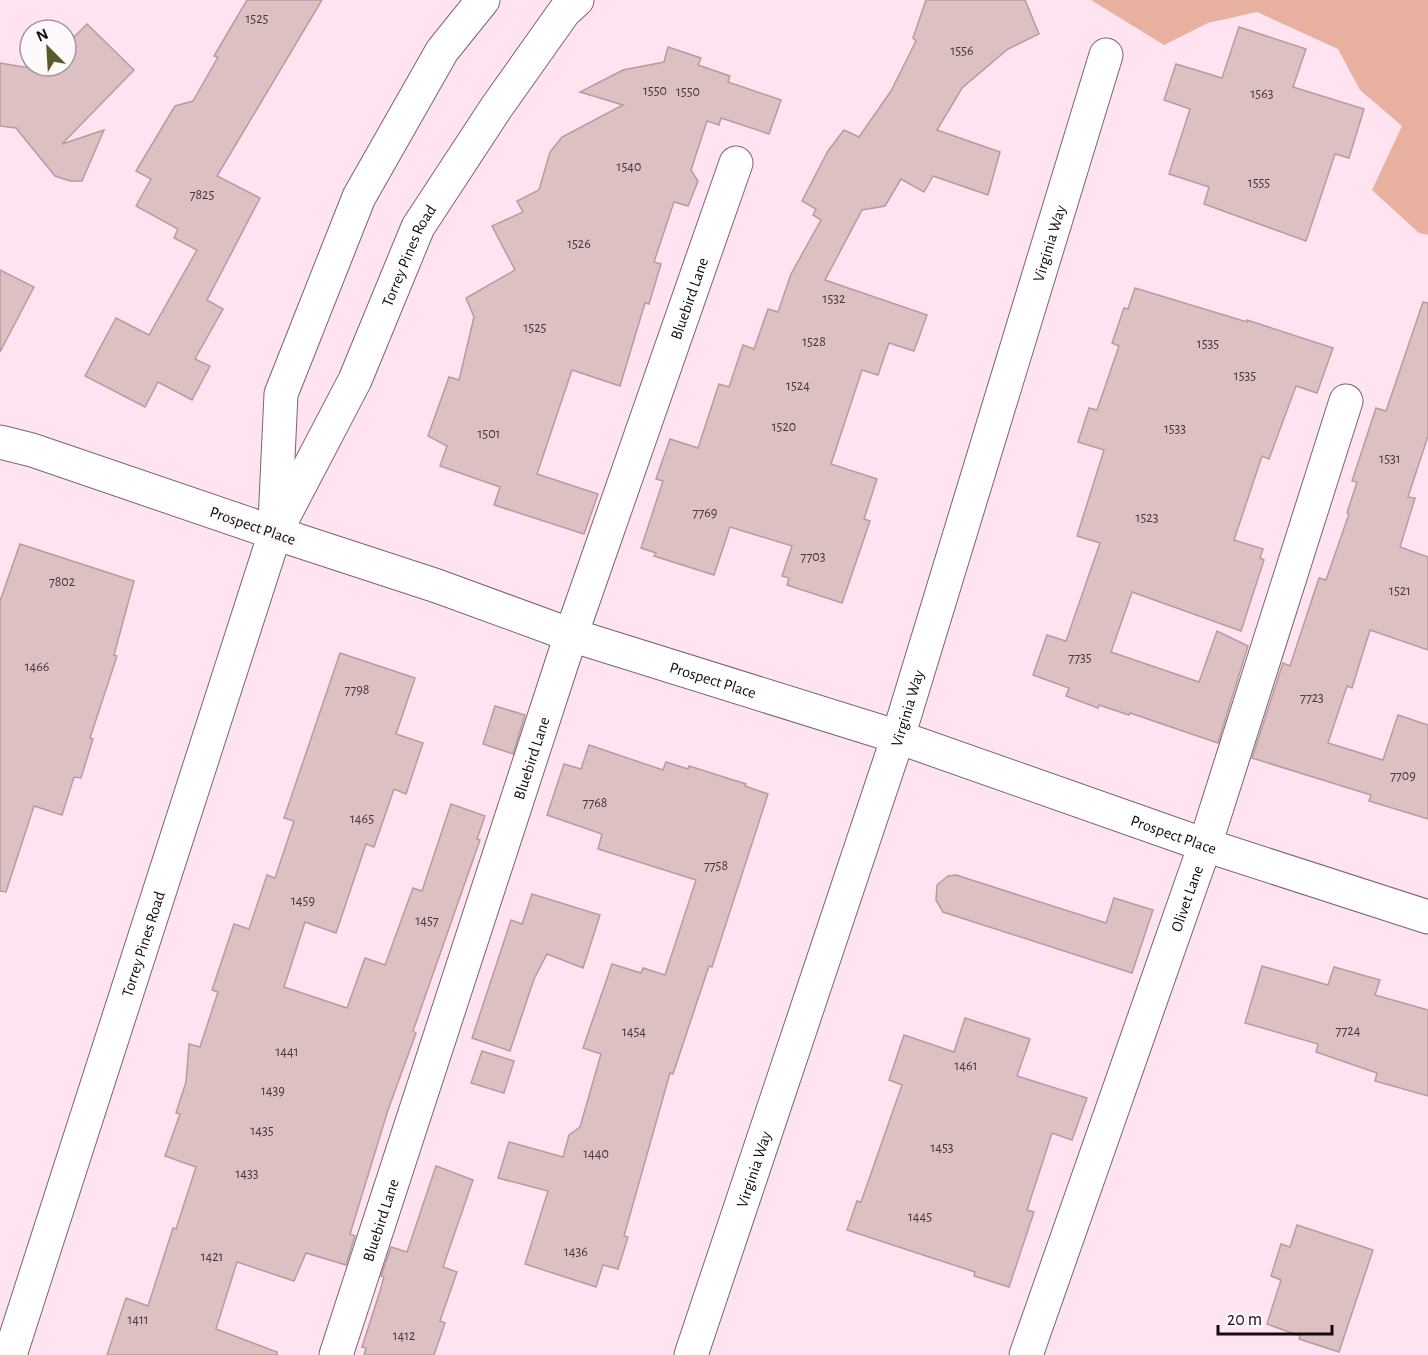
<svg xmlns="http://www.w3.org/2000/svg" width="1428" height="1355" font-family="'Alegreya Sans',sans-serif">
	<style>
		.green { fill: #e8b09f }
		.building { fill: #ddc0c2; stroke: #b89b9d; stroke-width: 1.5 }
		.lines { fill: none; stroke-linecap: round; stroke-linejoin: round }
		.minor-casing { stroke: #7b6470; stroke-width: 35 }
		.major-casing { stroke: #7b6470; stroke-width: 35 }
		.minor { stroke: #fff; stroke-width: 33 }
		.major { stroke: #fff; stroke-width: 33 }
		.labels { text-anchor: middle; stroke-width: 6; stroke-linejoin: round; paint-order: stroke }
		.number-label { font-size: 14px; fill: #46383c }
		.street-label { font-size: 16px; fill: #130b0f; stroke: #fdf8fa }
	</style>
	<rect width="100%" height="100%" fill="#ffe3f1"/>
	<path class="green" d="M 1091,0 L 1428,0 L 1428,235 L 1419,233 L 1372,190 L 1402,126 L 1360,90 L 1338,49 L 1257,12 L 1208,23 L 1164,45 Z"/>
	<g class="building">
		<path d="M 247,0 L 322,0 L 217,176 L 260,198 L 207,300 L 223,309 L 195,359 L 210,366 L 192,400 L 158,382 L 145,407 L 85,376 L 116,318 L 149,335 L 197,250 L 174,238 L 178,229 L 136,206 L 151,179 L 136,171 L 175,106 L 193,101 L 218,57 L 214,56 Z"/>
		<path d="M 926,0 L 1025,0 L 1039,34 L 1008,49 L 962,88 L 937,130 L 1000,152 L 988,195 L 933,176 L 924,192 L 901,179 L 885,206 L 862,210 L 825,280 L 927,315 L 914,351 L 889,343 L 878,375 L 862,370 L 831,464 L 877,479 L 864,519 L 870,521 L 842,603 L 787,585 L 789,578 L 782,576 L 792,546 L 730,527 L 714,575 L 654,556 L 656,553 L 641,548 L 663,481 L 656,479 L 670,439 L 698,448 L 719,384 L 729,387 L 743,345 L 754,349 L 768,309 L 778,312 L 791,274 L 821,220 L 813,215 L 816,209 L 802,201 L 828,151 L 844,130 L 859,137 L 891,91 L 916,41 L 913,38 Z"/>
		<path d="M 87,24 L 134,70 L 62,144 L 104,130 L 82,181 L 70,181 L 55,176 L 16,128 L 0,126 L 0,63 L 42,70 L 46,66 L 66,66 L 66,45 Z"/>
		<path d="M 1239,27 L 1306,49 L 1293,87 L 1364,109 L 1349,158 L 1335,154 L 1306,241 L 1204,204 L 1209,187 L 1169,174 L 1190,109 L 1164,100 L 1176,64 L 1222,78 Z"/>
		<path d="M 668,47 L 701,58 L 698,65 L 730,76 L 728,82 L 781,100 L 769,134 L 721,118 L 719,125 L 707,121 L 691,170 L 698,181 L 688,206 L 674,202 L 654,262 L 661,264 L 649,304 L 645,303 L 620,386 L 572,370 L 537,474 L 598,494 L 584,534 L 494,505 L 500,487 L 440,466 L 447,446 L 428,436 L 449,377 L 459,380 L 474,317 L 466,298 L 515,270 L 492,226 L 523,212 L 517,201 L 539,190 L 550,152 L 562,137 L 623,105 L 580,92 L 623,70 L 664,62 Z"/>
		<path d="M 0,270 L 34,287 L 0,352 Z"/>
		<path d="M 1135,288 L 1247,322 L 1247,320 L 1333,348 L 1317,393 L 1296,386 L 1269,459 L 1262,456 L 1234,540 L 1263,549 L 1260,558 L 1264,560 L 1241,631 L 1132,592 L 1111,652 L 1199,682 L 1217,631 L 1248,646 L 1218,743 L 1130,713 L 1129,715 L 1099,705 L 1098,708 L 1066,696 L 1069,688 L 1033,675 L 1047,635 L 1066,641 L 1100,543 L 1077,536 L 1104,450 L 1078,442 L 1089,408 L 1097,410 L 1119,346 L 1112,343 L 1124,308 L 1128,309 Z"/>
		<path d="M 1423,302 L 1428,303 L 1428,436 L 1408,497 L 1415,498 L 1400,547 L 1428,557 L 1428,650 L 1370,630 L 1352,688 L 1347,686 L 1328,743 L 1383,760 L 1398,715 L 1428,725 L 1428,819 L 1369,801 L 1371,795 L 1252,758 L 1283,663 L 1290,666 L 1319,578 L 1326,580 L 1349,514 L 1347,513 L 1357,482 L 1352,481 L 1376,408 L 1386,411 Z"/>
		<path d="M 20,544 L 134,581 L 114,655 L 117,656 L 90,738 L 93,739 L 81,778 L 74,777 L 62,815 L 34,806 L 6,892 L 0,891 L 0,601 Z"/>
		<path d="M 340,653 L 415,678 L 396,734 L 423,743 L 406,794 L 394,789 L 374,847 L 366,844 L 336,933 L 305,922 L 284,987 L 347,1008 L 365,958 L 385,965 L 413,888 L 422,891 L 451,804 L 485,816 L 477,839 L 480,840 L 413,1031 L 416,1033 L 388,1110 L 350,1234 L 355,1236 L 346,1265 L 306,1253 L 294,1281 L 237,1262 L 216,1329 L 277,1352 L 277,1355 L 107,1355 L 126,1298 L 148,1306 L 173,1228 L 176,1229 L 196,1167 L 165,1156 L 180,1114 L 176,1113 L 186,1082 L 189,1044 L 200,1047 L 218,992 L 212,990 L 234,924 L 249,929 L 267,875 L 275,878 L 294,821 L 284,818 Z"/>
		<path d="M 495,706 L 525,715 L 513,754 L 483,744 Z"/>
		<path d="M 589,745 L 663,770 L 666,762 L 688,769 L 689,766 L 746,784 L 745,786 L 768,794 L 712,967 L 709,966 L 673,1074 L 670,1073 L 624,1236 L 628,1237 L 618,1269 L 603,1265 L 596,1287 L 525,1264 L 548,1191 L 498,1178 L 509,1142 L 563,1157 L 569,1135 L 580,1127 L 601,1054 L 583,1048 L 612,964 L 641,973 L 643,968 L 665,975 L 696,880 L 598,849 L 602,834 L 547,815 L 564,764 L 581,769 Z"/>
		<path d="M 956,875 L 1106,923 L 1114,898 L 1153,910 L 1132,973 L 943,912 L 936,900 L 937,885 L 948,876 Z"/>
		<path d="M 532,894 L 600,915 L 583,968 L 547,954 L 534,979 L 510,1051 L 472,1038 L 511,920 L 522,924 Z"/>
		<path d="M 1262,966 L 1328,985 L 1334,967 L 1380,980 L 1375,995 L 1428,1010 L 1428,1096 L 1375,1081 L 1377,1073 L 1316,1052 L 1318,1044 L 1245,1023 Z"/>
		<path d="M 965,1018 L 1030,1039 L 1017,1076 L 1087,1098 L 1072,1140 L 1052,1133 L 1027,1210 L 1034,1212 L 1009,1287 L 974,1276 L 975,1272 L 847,1230 L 857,1201 L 861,1202 L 902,1085 L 889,1080 L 904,1035 L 954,1052 Z"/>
		<path d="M 482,1051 L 514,1061 L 504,1093 L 471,1083 Z"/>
		<path d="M 436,1166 L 473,1180 L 443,1267 L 457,1272 L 440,1321 L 445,1323 L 434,1355 L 364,1355 L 366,1348 L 362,1347 L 380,1291 L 384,1277 L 381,1276 L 391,1247 L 407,1252 Z"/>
		<path d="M 1297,1225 L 1373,1250 L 1339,1352 L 1299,1339 L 1300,1336 L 1267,1324 L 1281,1280 L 1271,1276 L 1281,1244 L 1290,1247 Z"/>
	</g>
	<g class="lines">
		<defs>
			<g id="minor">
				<path id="s1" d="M 275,533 L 437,586 L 571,635 L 898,737 L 1205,845 L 1428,917"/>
				<path id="s2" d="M 336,1355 L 571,635 L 736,163"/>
				<path id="s3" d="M 691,1355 L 898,737 L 1106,55"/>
				<path id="s4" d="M 1026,1355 L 1205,845 L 1346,401"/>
			</g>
			<g id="major">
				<path d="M 0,442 L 32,450 L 275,533"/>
				<path d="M 275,522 L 281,394 L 359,197 L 442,51 L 483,0"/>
				<path id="s5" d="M 10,1355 L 275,533 L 355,380 L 418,227 L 496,108 L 564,12 L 577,0"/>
			</g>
		</defs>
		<use href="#minor" class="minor-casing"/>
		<use href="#major" class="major-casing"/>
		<use href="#minor" class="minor"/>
		<use href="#major" class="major"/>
	</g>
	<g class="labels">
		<g class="number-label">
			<text x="257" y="23">1525</text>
			<text x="962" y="55">1556</text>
			<text x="655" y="95">1550</text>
			<text x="688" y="96">1550</text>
			<text x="1262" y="98">1563</text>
			<text x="629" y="171">1540</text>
			<text x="1259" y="187">1555</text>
			<text x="202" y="199">7825</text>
			<text x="579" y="248">1526</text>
			<text x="834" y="303">1532</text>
			<text x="535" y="332">1525</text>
			<text x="814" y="346">1528</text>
			<text x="1208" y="348">1535</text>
			<text x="1245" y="380">1535</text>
			<text x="798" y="390">1524</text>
			<text x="784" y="431">1520</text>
			<text x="1175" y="433">1533</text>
			<text x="489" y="438">1501</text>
			<text x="1390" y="463">1531</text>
			<text x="705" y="517">7769</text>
			<text x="1147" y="522">1523</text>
			<text x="813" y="561">7703</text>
			<text x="62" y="586">7802</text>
			<text x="1400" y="595">1521</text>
			<text x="1080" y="662">7735</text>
			<text x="37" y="671">1466</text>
			<text x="357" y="694">7798</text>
			<text x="1312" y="702">7723</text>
			<text x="1403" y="780">7709</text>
			<text x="595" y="807">7768</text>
			<text x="362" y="823">1465</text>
			<text x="716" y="870">7758</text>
			<text x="303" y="905">1459</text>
			<text x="427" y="925">1457</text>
			<text x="1348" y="1035">7724</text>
			<text x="634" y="1036">1454</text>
			<text x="287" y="1056">1441</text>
			<text x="966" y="1070">1461</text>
			<text x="273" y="1095">1439</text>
			<text x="262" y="1135">1435</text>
			<text x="942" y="1152">1453</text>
			<text x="596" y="1158">1440</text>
			<text x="247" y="1178">1433</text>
			<text x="920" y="1221">1445</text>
			<text x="576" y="1256">1436</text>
			<text x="212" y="1261">1421</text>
			<text x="138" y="1324">1411</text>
			<text x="404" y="1340">1412</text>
		</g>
		<g class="street-label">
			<text dy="6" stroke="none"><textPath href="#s3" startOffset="1168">Virginia Way</textPath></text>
			<text dy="6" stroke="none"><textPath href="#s5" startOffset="1172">Torrey Pines Road</textPath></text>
			<text dy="6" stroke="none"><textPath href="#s2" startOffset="1114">Bluebird Lane</textPath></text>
			<text transform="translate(253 525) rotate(19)" y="6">Prospect Place</text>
			<text dy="6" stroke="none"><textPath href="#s1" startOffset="462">Prospect Place</textPath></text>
			<text dy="6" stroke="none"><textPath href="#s3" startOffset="682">Virginia Way</textPath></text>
			<text dy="6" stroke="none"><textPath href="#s2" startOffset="628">Bluebird Lane</textPath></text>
			<text dy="6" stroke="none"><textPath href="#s1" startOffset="948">Prospect Place</textPath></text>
			<text dy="6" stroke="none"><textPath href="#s4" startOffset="484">Olivet Lane</textPath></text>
			<text dy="6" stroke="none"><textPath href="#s5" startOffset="432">Torrey Pines Road</textPath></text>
			<text dy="6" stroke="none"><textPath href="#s3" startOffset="196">Virginia Way</textPath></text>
			<text dy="6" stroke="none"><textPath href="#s2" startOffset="142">Bluebird Lane</textPath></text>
		</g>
	</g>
	<g transform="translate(48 48) rotate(336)"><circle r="28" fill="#fdf8fa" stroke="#9f999c" stroke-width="1.5"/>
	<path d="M0-4.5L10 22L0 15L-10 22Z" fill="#585b28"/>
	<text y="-9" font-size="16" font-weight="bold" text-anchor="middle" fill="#130b0f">N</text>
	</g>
	<path d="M1218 1325v9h114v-9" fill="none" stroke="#130b0f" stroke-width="3"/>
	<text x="1227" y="1325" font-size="18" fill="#130b0f" stroke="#fdf8fa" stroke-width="4.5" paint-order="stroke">20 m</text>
</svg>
